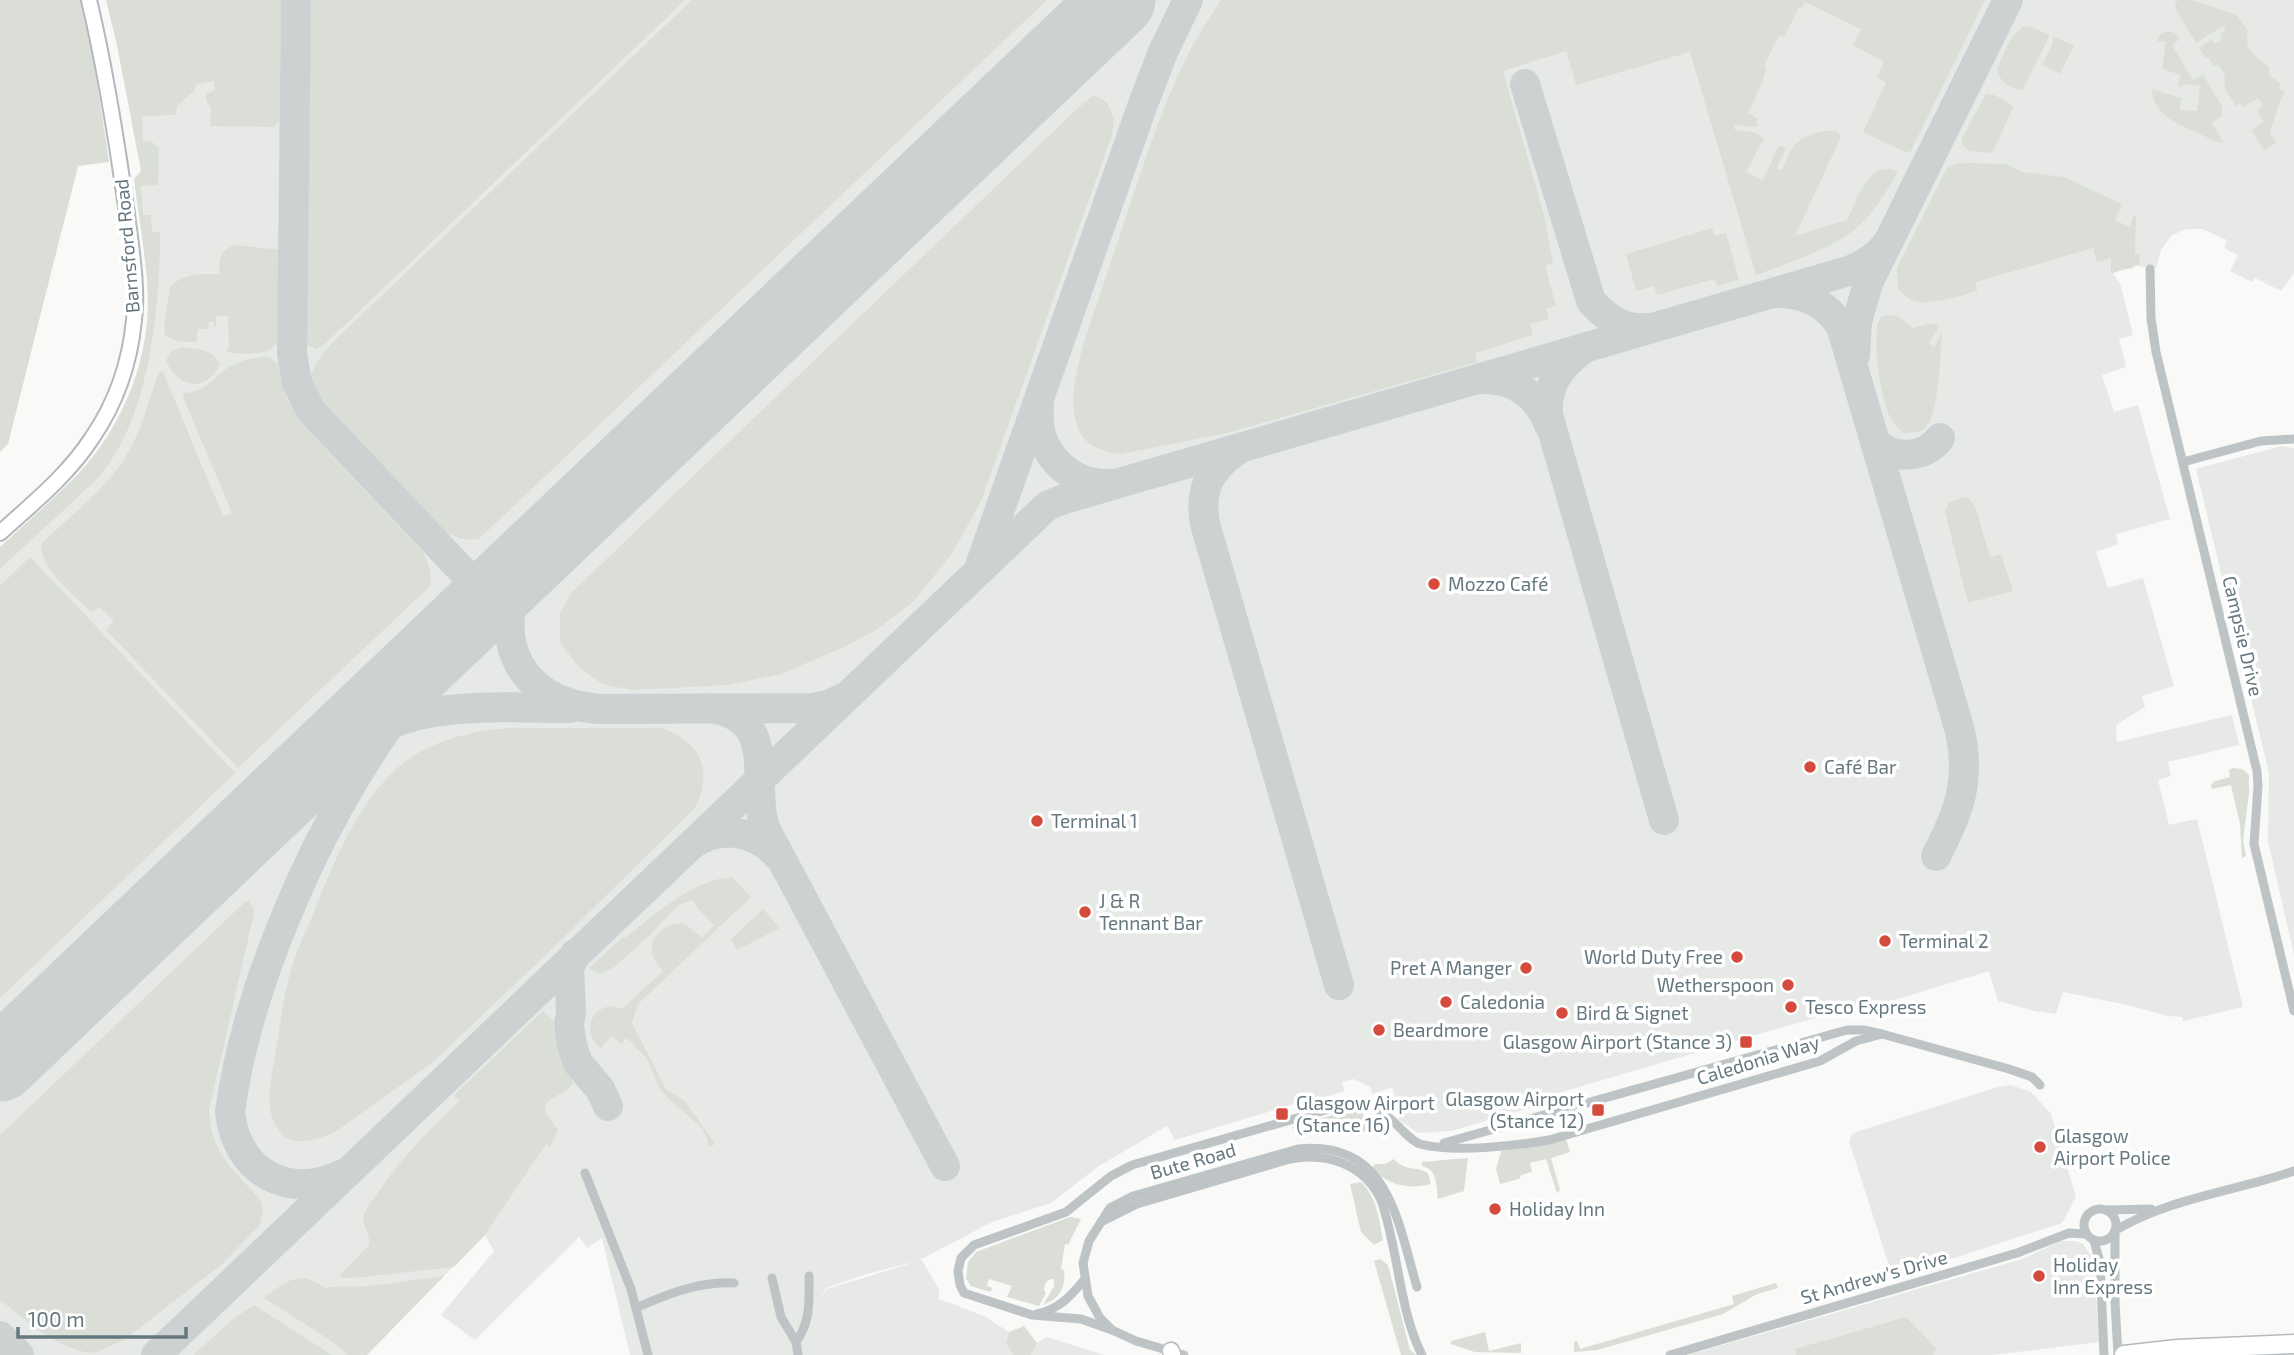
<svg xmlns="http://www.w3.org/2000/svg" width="2294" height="1355" font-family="'Exo 2',sans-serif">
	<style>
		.built { fill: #e7e9e7 }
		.green { fill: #daded7 }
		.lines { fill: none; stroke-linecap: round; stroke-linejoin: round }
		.taxiway { stroke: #cdd1d2; stroke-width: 30 }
		.runway { stroke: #cdd1d2; stroke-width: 75 }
		.primary-casing { stroke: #b2b8bb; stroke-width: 18 }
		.trunk-casing { stroke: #b4b9bb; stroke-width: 19 }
		.motorway-casing { stroke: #b4b9bb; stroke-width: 21 }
		.minor { stroke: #bec4c6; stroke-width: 9 }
		.primary { stroke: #fff; stroke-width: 14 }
		.trunk { stroke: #fff; stroke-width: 16 }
		.motorway { stroke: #fff; stroke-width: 18 }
		.poi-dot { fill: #d44a3c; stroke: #fff; stroke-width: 2.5 }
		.labels { text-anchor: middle; stroke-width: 7; stroke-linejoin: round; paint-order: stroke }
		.street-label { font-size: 19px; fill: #66787f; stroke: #fff }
		.poi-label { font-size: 19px; fill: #66787f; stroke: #fff; text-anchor: start }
	</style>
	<rect width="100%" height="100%" fill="#f9f9f7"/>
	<g class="built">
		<path d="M 108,0 L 2294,0 L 2294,273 L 2281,291 L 2255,278 L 2252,282 L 2230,271 L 2238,255 L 2224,248 L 2227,240 L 2202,229 L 2187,229 L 2172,235 L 2161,250 L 2156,268 L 2138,266 L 2113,273 L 2121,286 L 2133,335 L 2119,339 L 2126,367 L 2102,375 L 2114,412 L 2138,405 L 2170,519 L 2116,534 L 2118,544 L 2096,552 L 2108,588 L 2143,578 L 2174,686 L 2142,696 L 2145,707 L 2116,725 L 2117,742 L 2232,715 L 2239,745 L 2168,762 L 2171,776 L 2158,780 L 2169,825 L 2197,819 L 2243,1007 L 2183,1021 L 2182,1017 L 2168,1016 L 2127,1005 L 2063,992 L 2056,1014 L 2035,1011 L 1998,1001 L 1989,971 L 1878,1005 L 1876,1000 L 1555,1094 L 1557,1100 L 1451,1131 L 1418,1133 L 1398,1119 L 1401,1115 L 1392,1087 L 1373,1094 L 1370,1087 L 1354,1079 L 1342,1082 L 1344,1091 L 1319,1099 L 1317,1097 L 1175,1140 L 1167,1126 L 1099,1166 L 1051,1203 L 992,1222 L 918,1261 L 867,1274 L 826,1288 L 820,1299 L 827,1289 L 922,1260 L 939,1289 L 939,1299 L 984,1316 L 1009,1332 L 1006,1343 L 1013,1355 L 630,1355 L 602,1238 L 587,1248 L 579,1237 L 475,1340 L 441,1315 L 494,1251 L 485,1235 L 366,1355 L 0,1355 L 0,548 L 82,471 L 111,434 L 123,412 L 138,373 L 146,333 L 149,296 L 136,179 L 143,170 Z"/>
		<path d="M 2281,446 L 2294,448 L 2294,955 L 2268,841 L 2269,773 L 2196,469 Z"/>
		<path d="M 2011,1085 L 2031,1092 L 2051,1114 L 2076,1197 L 2062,1223 L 1893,1278 L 1849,1141 L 1853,1133 L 1998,1087 Z"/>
		<path d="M 2061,1241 L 2076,1241 L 2083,1244 L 2094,1261 L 2099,1342 L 1992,1355 L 1933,1355 L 1935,1348 L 1795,1350 L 1796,1355 L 1688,1355 L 2022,1259 Z"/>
		<path d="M 1047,1337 L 1104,1355 L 1031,1355 L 1037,1343 Z"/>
	</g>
	<g class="green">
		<path d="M 0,0 L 80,0 L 92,48 L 109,162 L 78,166 L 8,444 L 0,452 Z"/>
		<path d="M 106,0 L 281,0 L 280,119 L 274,127 L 210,126 L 211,108 L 206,100 L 206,94 L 215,90 L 214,81 L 195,85 L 195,90 L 177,106 L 176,115 L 142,116 L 143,141 L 152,142 L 159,148 L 158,185 L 141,186 L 143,215 L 151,215 L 152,232 L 160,232 C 160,307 150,419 98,478 C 88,488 77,497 67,507 C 44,528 22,549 0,569 L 0,547 C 26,523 53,500 78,474 C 119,431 147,367 148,306 C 148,264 139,221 134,179 L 141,171 L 117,45 Z"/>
		<path d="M 308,0 L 685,0 L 325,344 L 316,349 L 305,344 Z"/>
		<path d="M 692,0 L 1047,0 L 479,539 C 463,542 451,536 438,526 L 331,416 L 316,396 L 309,377 L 322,354 L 334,341 Z"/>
		<path d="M 1221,0 L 1985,0 L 1911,151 L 1907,153 L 1863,132 L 1886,82 L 1877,77 L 1884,62 L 1853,45 L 1861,29 L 1805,2 L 1802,8 L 1799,7 L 1784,37 L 1779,35 L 1764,66 L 1767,68 L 1763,78 L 1764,79 L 1748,113 L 1758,119 L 1756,123 L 1759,125 L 1757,127 L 1734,125 L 1735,130 L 1753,132 L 1764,138 L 1746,172 L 1763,180 L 1779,145 L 1786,148 L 1777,168 L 1782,170 C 1785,163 1788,155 1792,149 C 1800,135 1822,129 1837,131 L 1841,137 L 1795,236 L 1847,220 C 1857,201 1868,157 1898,172 C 1886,192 1873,215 1855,229 C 1832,249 1785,264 1756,275 L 1690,52 L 1576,85 L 1566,51 L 1503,71 L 1544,215 L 1553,263 L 1545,266 L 1556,306 L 1546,309 L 1549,319 L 1530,324 L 1533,335 L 1475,353 L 1477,362 L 1227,433 L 1120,454 C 1092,450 1078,441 1074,412 C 1068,379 1096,307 1107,274 C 1132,200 1154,124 1188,54 C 1197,36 1210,18 1221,0 Z"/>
		<path d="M 2178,0 L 2192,0 L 2237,15 L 2248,31 C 2244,51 2254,54 2269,67 L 2269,75 L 2281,84 L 2279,89 L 2285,91 L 2279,103 L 2270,133 L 2276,143 L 2264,151 L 2251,130 L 2264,122 L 2257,110 L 2263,105 L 2258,98 L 2243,107 L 2240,103 L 2236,106 L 2224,87 C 2227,78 2223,71 2218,64 L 2214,66 L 2208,57 L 2206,58 L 2199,48 L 2211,40 L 2215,44 L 2222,39 L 2220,34 L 2226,29 L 2223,26 L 2196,43 L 2176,10 L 2175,4 Z"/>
		<path d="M 2026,26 L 2032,27 L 2050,35 L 2023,90 C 2011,89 2000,82 1997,71 C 2002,56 2010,32 2026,26 Z"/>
		<path d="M 2167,31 L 2175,33 L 2180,39 L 2172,45 L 2193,80 L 2203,75 L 2222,106 L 2222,116 L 2212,123 L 2224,143 L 2217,142 C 2194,130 2151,119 2152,89 L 2181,98 L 2180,110 L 2197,111 L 2200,86 L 2183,84 L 2183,87 L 2178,87 L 2181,75 L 2162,69 L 2166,42 L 2157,41 L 2160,34 Z"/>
		<path d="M 2053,36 L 2074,46 L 2060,74 L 2042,65 L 2052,45 Z"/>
		<path d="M 1986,94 C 1995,93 2007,101 2013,107 L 1994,150 L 1990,153 L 1969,151 L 1962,144 L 1962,138 Z"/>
		<path d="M 1094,95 L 1107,102 L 1114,119 L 1112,135 L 999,451 L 981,501 L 953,552 L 913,602 L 876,630 L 844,647 L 781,674 L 729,685 L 631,690 L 602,684 L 579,667 L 560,643 L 560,613 L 571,593 L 1079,107 Z"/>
		<path d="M 1967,163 L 2006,164 L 2022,172 L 2064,177 L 2122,204 L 2115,220 L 2130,227 L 2134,214 L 2136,217 L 2135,253 L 2140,254 L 2139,265 L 2133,265 L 2133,268 L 2123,269 L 2111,274 L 2111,258 L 2097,262 L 2093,248 L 1976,282 L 1977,291 C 1961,296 1926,307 1911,300 C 1906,297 1902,293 1898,289 L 1897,268 L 1947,168 L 1955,164 Z"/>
		<path d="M 1712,228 L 1715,236 L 1726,233 L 1739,280 L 1717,286 L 1714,279 L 1657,295 L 1654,286 L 1636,291 L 1626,254 Z"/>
		<path d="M 236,245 L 281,250 L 277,344 C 265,357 242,354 226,352 L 229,347 L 228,316 L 216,316 L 216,327 L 214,327 L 214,322 L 209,322 L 208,329 L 198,329 L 197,342 C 185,342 176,343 165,335 L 164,327 L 170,287 C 183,273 202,274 219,274 C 220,258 219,250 236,245 Z"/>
		<path d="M 1889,315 L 1898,316 L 1913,328 L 1927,324 L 1940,325 L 1929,343 L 1934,347 L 1942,333 C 1940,353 1940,417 1924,429 C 1918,433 1909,433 1903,433 C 1897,428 1892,422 1889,415 C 1881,397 1870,334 1881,317 Z"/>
		<path d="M 180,348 C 194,347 214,350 220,364 C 206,394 177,388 166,360 L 172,351 Z"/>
		<path d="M 269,357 L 278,364 L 286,397 L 302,424 L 422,551 C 429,563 432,572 430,586 L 238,768 L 106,630 L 114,621 L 100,607 L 91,612 C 74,595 37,567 42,543 C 69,517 107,488 126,456 C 141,432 148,402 158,375 L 161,371 L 163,372 L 223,516 L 232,513 L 183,397 L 184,393 C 202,392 209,383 222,372 C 236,361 251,357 269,357 Z"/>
		<path d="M 1964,497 L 1969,498 L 1976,509 L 1990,557 L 2001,554 L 2013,591 L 1968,603 L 1945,512 L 1949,502 Z"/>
		<path d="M 30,557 L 235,773 L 0,998 L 0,586 Z"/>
		<path d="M 512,728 L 661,728 C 700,740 714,771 695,808 L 556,945 L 432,1063 L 335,1132 C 321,1138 297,1147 284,1136 C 260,1113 272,1078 276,1050 C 280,1027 282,1004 288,982 C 293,958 304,935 314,912 C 334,862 355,808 395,770 C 428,740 469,731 512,728 Z"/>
		<path d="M 2233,768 L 2242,769 L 2249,775 L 2249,793 L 2243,840 L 2246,856 L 2242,858 L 2240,824 L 2231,785 L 2212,789 L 2211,785 L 2215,781 L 2230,777 L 2229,770 Z"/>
		<path d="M 732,877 L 751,897 L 638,1004 L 632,1023 L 666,1089 L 685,1101 L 715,1144 L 710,1147 L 703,1129 L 670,1100 L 659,1088 L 647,1058 L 634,1046 L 634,1044 L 626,1038 L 621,1044 L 612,1036 L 601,1048 C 588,1039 587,1025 596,1012 C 605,1006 612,1004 622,1009 L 663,971 C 658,965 652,959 652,951 C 650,935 668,921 683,924 C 690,926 696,933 702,938 L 714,925 L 698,909 L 693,900 L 677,906 L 650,935 L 614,967 L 601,974 L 589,968 L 623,937 L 625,938 C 656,914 691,880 732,877 Z"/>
		<path d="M 249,900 L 254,909 L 253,918 L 209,1110 C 212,1158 234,1168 261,1201 L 263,1210 L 260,1225 L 221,1265 L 124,1340 L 97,1352 L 87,1353 L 63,1345 L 40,1331 L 0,1300 L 0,1135 L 245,902 Z"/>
		<path d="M 763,909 L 780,928 L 737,950 L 731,939 Z"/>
		<path d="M 543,1011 L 554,1021 L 553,1029 L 573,1083 C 566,1094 553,1095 545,1105 L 546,1113 L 558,1130 L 550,1147 L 546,1144 L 485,1235 L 454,1267 L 354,1278 L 343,1278 L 339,1276 L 369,1245 C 371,1234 361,1226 364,1214 C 367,1206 374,1198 379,1191 C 402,1157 430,1129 459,1101 L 454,1095 Z"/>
		<path d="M 1362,1110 L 1365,1122 L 1372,1134 C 1344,1126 1321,1123 1293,1129 L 1292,1127 L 1346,1111 Z"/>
		<path d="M 1566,1139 L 1570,1152 L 1551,1158 L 1560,1190 L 1557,1193 L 1546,1159 L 1530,1163 L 1532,1172 L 1521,1175 L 1519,1179 L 1500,1184 L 1496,1169 L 1501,1151 L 1544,1145 Z"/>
		<path d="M 1468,1158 L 1464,1191 L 1438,1199 C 1436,1185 1438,1170 1422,1166 L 1422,1162 Z"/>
		<path d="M 1394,1159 C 1407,1173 1415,1165 1428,1173 L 1431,1184 C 1409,1190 1387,1185 1372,1168 L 1375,1164 L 1385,1164 Z"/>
		<path d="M 1361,1182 C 1377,1198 1379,1219 1383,1240 L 1374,1245 L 1361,1232 L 1350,1184 Z"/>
		<path d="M 1070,1217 L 1081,1219 L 1068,1245 L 1065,1244 L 1061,1269 L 1064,1270 C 1066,1288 1060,1298 1043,1305 L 1054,1286 L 1054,1279 C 1046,1279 1045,1283 1044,1290 L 1046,1293 L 1039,1306 L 1007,1297 L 1012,1286 L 989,1279 L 987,1286 L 993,1288 L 990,1292 L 971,1286 L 966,1278 L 968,1262 L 976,1252 Z"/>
		<path d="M 1380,1259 L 1388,1265 L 1410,1350 L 1416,1355 L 1401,1355 L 1374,1261 Z"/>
		<path d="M 444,1276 L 367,1355 L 348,1355 L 333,1342 L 264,1298 C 287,1280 301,1269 326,1289 L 329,1287 L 370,1286 Z"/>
		<path d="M 1776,1283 L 1778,1288 L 1757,1294 L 1723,1314 L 1597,1350 L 1574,1352 L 1574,1342 L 1577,1341 L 1580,1349 L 1734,1304 L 1732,1296 Z"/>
		<path d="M 254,1305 L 332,1355 L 193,1355 L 234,1318 Z"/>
		<path d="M 1906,1317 L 1936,1348 L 1933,1355 L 1796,1355 L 1795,1349 Z"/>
		<path d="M 1024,1326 L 1037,1343 L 1031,1355 L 1013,1355 L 1006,1343 L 1009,1332 Z"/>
		<path d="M 1485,1332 L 1489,1351 L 1521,1343 L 1521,1353 L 1475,1352 L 1451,1344 L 1451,1341 Z"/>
	</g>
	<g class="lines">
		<g class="taxiway">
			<path d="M 296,0 L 292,353 L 297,383 L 311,411 L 489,599"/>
			<path d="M 1525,84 L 1591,301 C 1606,318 1623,330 1646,328"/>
			<path d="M 1779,293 C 1806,293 1826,304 1841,326 L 1960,731 C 1971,781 1959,812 1936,856"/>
			<path d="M 1582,350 C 1559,367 1546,386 1548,415 L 1664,820"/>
			<path d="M 1855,355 L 1857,322 L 1868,283 L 2008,0"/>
			<path d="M 1482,379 C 1516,379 1538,395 1550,427"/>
			<path d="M 1039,406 C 1034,449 1067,486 1111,484"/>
			<path d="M 1875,442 C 1893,460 1925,459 1940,438"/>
			<path d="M 1237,450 C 1209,470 1199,490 1205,524 L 1339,985"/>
			<path d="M 534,556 C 485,624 511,703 600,709 L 812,708 L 828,705 L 843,698"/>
			<path d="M 981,563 L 1143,104 L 1163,52 L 1188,0"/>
			<path d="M 711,708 C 780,719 750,782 765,828 L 945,1166"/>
			<path d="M 311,767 C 350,740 393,717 440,711 C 483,705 528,708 571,708"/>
			<path d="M 694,843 C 723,825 756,831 778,856"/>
			<path d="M 575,954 L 569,969 L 571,1012 L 569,1025 L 572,1045 L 578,1063 L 600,1089 L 608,1106"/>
			<path d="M 343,1174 C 289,1201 236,1172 230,1112 C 246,991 310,844 378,742 C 407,698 441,656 473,613"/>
			<path d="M 0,1336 L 19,1355"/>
			<path d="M 156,1355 L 1047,506 L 1061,500 L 1845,272 C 1863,266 1876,258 1888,242"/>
		</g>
		<path class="runway" d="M 0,1064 L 1118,0"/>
		<defs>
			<path id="primary" d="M 0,533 C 32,504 68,475 92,438 C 116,403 130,362 134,320 C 138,285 131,248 127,214 C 117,142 106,71 89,0"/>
			<path id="trunk" d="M 1171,1351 L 1172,1355"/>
			<path id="motorway" d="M 2124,1355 L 2177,1349 L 2294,1344"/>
		</defs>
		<use href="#primary" class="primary-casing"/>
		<use href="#trunk" class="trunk-casing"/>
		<use href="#motorway" class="motorway-casing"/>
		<g class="minor">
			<path d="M 2150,269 L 2151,318 L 2156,352 L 2257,771 L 2258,786 L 2254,844 L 2294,1011"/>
			<path d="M 2183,462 L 2261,441 L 2294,439"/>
			<path d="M 1444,1143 L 1847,1030 L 1864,1030 L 1882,1034 L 2009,1069 L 2032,1077 L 2040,1085"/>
			<path d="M 585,1173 L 631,1289 L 648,1355"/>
			<circle cx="2100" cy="1225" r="16"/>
			<path d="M 2106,1210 L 2151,1209"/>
			<path d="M 1101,1222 L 1137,1204 L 1290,1159 C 1327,1152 1364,1164 1381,1200 C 1398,1247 1399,1310 1422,1355"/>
			<path d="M 2116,1230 C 2170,1198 2235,1191 2294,1171"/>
			<path d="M 2115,1233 L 2115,1302 L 2118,1355"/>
			<path d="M 2094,1241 L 2100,1262 L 2104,1355"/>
			<path d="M 772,1278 L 781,1317 L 796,1342 L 798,1355"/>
			<path d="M 636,1308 C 667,1294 700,1281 734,1283"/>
			<path d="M 1037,1314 C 1059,1309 1070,1297 1084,1280"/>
			<path d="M 1112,1330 L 1081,1319 L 1032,1315 L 964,1293 L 960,1285 L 958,1271 L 961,1258 L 974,1245 L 1066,1212 L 1111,1176 L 1132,1165 L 1343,1105 C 1373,1100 1383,1111 1403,1131 C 1408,1136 1414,1142 1420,1144 C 1453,1153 1515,1146 1549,1140 L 1820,1061 L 1856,1041 L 1882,1034"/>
			<path d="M 796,1342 C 811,1321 809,1301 809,1276"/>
			<path d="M 1184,1355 L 1136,1341 L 1112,1330 L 1100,1318 L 1088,1296 L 1083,1263 L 1089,1241 L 1110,1208 L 1133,1196 L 1298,1149 C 1389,1140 1397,1220 1417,1287"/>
			<path d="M 1670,1355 L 2017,1253 L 2069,1233 L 2086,1234"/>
		</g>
		<use href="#primary" class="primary"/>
		<use href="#trunk" class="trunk"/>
		<use href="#motorway" class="motorway"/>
	</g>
	<g class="poi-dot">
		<circle cx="1434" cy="584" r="7"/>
		<circle cx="1810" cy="767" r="7"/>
		<circle cx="1037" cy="821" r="7"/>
		<circle cx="1085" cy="912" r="7"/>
		<circle cx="1885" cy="941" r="7"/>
		<circle cx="1737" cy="957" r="7"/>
		<circle cx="1526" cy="968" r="7"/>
		<circle cx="1788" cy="985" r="7"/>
		<circle cx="1446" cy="1002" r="7"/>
		<circle cx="1791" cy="1007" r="7"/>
		<circle cx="1562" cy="1013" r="7"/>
		<circle cx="1379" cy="1030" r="7"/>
		<rect x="1739" y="1035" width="14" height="14" rx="3.5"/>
		<rect x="1591" y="1103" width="14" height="14" rx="3.5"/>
		<rect x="1275" y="1107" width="14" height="14" rx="3.5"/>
		<circle cx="2040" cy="1147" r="7"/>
		<circle cx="1495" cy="1209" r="7"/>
		<circle cx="2039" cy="1276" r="7"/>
	</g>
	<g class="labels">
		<g class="street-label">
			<text transform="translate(127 246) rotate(-95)" y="7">Barnsford Road</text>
			<text transform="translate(2243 636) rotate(77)" y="7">Campsie Drive</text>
			<text transform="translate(1758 1060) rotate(-17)" y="7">Caledonia Way</text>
			<text transform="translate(1193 1161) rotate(-16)" y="7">Bute Road</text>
			<text transform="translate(1874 1277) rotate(-16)" y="7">St Andrew's Drive</text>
		</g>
		<g class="poi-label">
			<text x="1448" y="591">Mozzo Café</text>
			<text x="1824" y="774">Café Bar</text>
			<text x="1051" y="828">Terminal 1</text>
			<text x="1099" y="908">J &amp; R<tspan x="1099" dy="22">Tennant Bar</tspan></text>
			<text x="1899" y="948">Terminal 2</text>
			<text x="1723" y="964" text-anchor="end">World Duty Free</text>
			<text x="1512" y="975" text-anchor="end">Pret A Manger</text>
			<text x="1774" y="992" text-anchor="end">Wetherspoon</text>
			<text x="1460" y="1009">Caledonia</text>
			<text x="1805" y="1014">Tesco Express</text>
			<text x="1576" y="1020">Bird &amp; Signet</text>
			<text x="1393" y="1037">Beardmore</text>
			<text x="1732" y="1049" text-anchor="end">Glasgow Airport (Stance 3)</text>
			<text x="1584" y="1106" text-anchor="end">Glasgow Airport<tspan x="1584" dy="22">(Stance 12)</tspan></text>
			<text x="1296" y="1110">Glasgow Airport<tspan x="1296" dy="22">(Stance 16)</tspan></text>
			<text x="2054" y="1143">Glasgow<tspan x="2054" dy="22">Airport Police</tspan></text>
			<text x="1509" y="1216">Holiday Inn</text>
			<text x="2053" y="1272">Holiday<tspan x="2053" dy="22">Inn Express</tspan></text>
		</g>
	</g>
	<path d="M18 1327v10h168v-10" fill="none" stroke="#66787f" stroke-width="3.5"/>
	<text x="28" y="1327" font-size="21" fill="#66787f" stroke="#ffffff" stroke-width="5" paint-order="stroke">100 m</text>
</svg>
